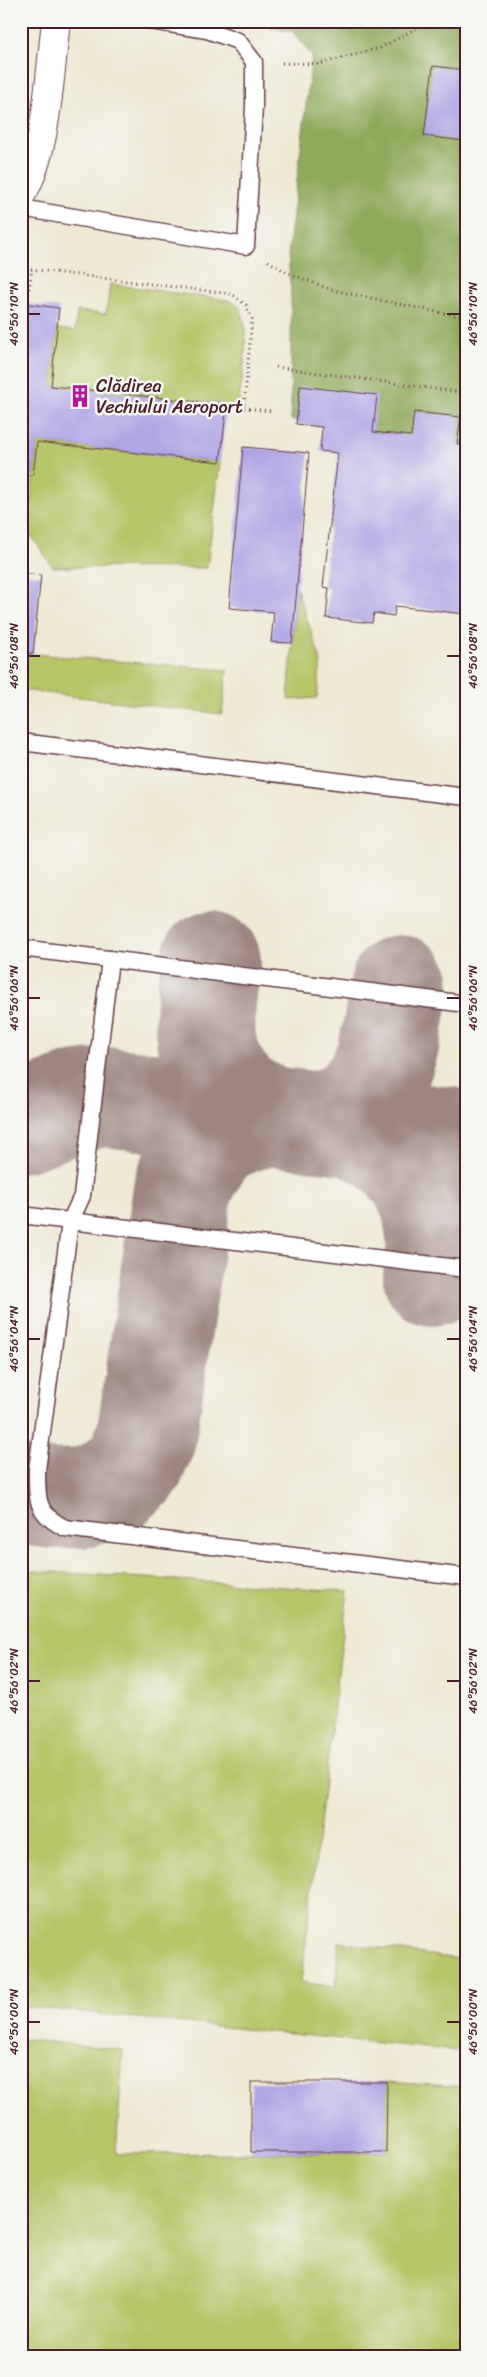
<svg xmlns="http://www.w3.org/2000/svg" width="487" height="2377" font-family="Sriracha,sans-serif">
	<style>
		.green { fill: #b6c567; stroke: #807249 }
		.forest { fill: #90aa5c; stroke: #6d6444 }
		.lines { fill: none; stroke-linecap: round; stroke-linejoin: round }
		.taxiway { stroke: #9c847f; stroke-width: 100 }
		.building { fill: #b0a5e5 }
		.lane-casing { stroke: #633d44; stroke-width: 19 }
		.street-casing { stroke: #633d44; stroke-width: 30 }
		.path { stroke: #633d44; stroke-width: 3; stroke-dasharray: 1 4; stroke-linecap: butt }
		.lane { stroke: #fff; stroke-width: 16 }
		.street { stroke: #fff; stroke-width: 28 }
		.ticks { fill: none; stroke: #4a1f2b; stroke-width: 2 }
		.labels { text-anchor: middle; stroke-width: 5; stroke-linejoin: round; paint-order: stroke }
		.poi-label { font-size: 18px; fill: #4a1f2b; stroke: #f6f6f2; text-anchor: start }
		.neatline { fill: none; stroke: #4a1f2b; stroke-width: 2 }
		.ticks-label { font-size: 12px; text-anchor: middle; fill: #4a1f2b }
	</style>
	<rect width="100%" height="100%" fill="#f6f6f2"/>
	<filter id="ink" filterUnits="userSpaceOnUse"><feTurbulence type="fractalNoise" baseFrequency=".02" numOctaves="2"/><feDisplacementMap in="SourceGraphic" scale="10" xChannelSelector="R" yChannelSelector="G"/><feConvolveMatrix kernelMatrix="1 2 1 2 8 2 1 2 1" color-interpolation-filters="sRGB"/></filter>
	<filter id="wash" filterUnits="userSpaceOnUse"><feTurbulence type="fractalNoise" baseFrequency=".0096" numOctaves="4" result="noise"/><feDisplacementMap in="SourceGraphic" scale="20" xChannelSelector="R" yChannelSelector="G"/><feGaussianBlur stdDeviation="1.12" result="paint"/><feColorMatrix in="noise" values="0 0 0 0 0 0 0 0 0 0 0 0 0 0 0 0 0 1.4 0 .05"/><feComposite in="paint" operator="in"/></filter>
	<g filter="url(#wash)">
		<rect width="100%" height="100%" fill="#efe9d3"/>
		<g class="green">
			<path d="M 110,284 L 228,300 C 231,302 236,304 238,306 C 254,324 240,390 237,413 L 227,405 L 51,386 L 57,329 L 75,331 L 77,311 L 106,314 Z"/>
			<path d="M 37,442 L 220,462 L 207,568 L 53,567 L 28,531 Z"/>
			<path d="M 297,589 L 321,661 L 317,698 L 288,700 Z"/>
			<path d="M 21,653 L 227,670 L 222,714 L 21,690 Z"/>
			<path d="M 21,1570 L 348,1591 L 301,1982 L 335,1987 L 339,1942 L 466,1960 L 466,2052 L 21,2006 Z"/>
			<path d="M 21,2039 L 123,2050 L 116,2154 L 386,2152 L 387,2082 L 466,2087 L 466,2356 L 21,2356 Z"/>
		</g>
		<path class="forest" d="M 271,21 L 466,21 L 466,445 L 291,420 L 291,295 L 288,255 L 312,56 L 293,32 L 271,27 Z"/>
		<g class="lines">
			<g class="taxiway">
				<path d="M 211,961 C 205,1010 194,1059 236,1097 C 245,1105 259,1110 269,1116"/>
				<path d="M 316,1122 C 324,1119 334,1117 341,1113 C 389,1088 392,1031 400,985"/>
				<path d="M 21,1123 L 78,1101 L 107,1097 L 466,1139"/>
				<path d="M 355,1126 L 389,1145 L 415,1171 L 431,1203 L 437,1242 L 433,1276"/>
				<path d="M 21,1495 L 53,1499 L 83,1498 L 112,1486 L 134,1466 L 146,1438 L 183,1189 C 204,1138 217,1129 269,1116"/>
			</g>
		</g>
		<g id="blocks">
			<g class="building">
				<path d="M 433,66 L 466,70 L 464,141 L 424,136 Z"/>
				<path d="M 21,303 L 59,308 L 51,386 L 227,405 L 220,462 L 37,442 L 33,476 L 21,474 Z"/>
				<path d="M 300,386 L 377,395 L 373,432 L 411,436 L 414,412 L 461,417 L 457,444 L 466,445 L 466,614 L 395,606 L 394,616 L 374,613 L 372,623 L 326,618 L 329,588 L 323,587 L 338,453 L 320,451 L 322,427 L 296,424 Z"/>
				<path d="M 243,447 L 309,453 L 292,643 L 271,642 L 274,612 L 229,608 Z"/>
				<path d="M 21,573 L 41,575 L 33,654 L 21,653 Z"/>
				<path d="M 251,2082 L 387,2082 L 386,2152 L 251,2152 Z"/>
			</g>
		</g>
	</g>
	<g filter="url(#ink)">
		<use href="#blocks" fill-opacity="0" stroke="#633d44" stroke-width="1"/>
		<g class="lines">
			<defs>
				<g id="lane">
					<path d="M 21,208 L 246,246 L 254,107 L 254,62 L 238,41 L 207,30 L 151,21"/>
					<path d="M 21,742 L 466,797"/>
					<path d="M 21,948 L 466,1004"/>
					<path d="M 110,959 L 82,1196 L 70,1222 L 37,1470 C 37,1499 36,1514 65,1528 L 466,1577"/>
					<path d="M 21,1215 L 466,1269"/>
				</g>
				<path id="street" d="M 21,195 C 47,156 50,70 56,21"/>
			</defs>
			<use href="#lane" class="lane-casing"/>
			<use href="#street" class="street-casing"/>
			<g class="path">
				<path d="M 282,63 L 319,64 L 380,48 L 430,21"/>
				<path d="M 268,261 L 286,272 L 332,290 L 466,318"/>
				<path d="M 21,268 L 232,294 L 246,305 L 252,319 L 244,408 L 273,411"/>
				<path d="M 27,304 L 32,269"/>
				<path d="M 461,317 L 466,350"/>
				<path d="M 276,367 L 466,393"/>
			</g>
			<use href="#lane" class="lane"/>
			<use href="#street" class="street"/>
		</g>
	</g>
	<path class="ticks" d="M 28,314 L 40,314M 447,314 L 460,314M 28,656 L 40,656M 447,656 L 460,656M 28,998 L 40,998M 447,998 L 460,998M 28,1339 L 40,1339M 447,1339 L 460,1339M 28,1681 L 40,1681M 447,1681 L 460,1681M 28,2022 L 40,2022M 447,2022 L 460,2022"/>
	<defs>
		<symbol id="building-bare" viewBox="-9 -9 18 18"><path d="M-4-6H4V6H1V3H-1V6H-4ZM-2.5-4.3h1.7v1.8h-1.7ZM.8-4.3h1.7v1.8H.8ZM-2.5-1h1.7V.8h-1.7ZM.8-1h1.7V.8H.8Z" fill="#b5179e" stroke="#f6f6f2" stroke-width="2.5" paint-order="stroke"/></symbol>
	</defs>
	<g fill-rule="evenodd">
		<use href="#building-bare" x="64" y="380" width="32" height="32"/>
	</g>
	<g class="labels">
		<g class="poi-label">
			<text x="96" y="392">Clădirea<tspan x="96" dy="21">Vechiului Aeroport</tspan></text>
		</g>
	</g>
	<rect width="487" height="2377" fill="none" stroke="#f6f6f2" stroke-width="55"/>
	<rect x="28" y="28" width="432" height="2322" class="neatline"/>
	<g class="ticks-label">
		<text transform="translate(14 314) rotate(-90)" y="4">46°56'10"N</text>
		<text transform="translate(473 314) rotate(-90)" y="4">46°56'10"N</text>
		<text transform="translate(14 656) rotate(-90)" y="4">46°56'08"N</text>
		<text transform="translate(473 656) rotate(-90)" y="4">46°56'08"N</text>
		<text transform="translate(14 998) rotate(-90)" y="4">46°56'06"N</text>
		<text transform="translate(473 998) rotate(-90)" y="4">46°56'06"N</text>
		<text transform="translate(14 1339) rotate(-90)" y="4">46°56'04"N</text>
		<text transform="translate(473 1339) rotate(-90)" y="4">46°56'04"N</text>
		<text transform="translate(14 1681) rotate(-90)" y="4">46°56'02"N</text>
		<text transform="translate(473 1681) rotate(-90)" y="4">46°56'02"N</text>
		<text transform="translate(14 2022) rotate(-90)" y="4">46°56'00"N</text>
		<text transform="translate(473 2022) rotate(-90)" y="4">46°56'00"N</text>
	</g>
</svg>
